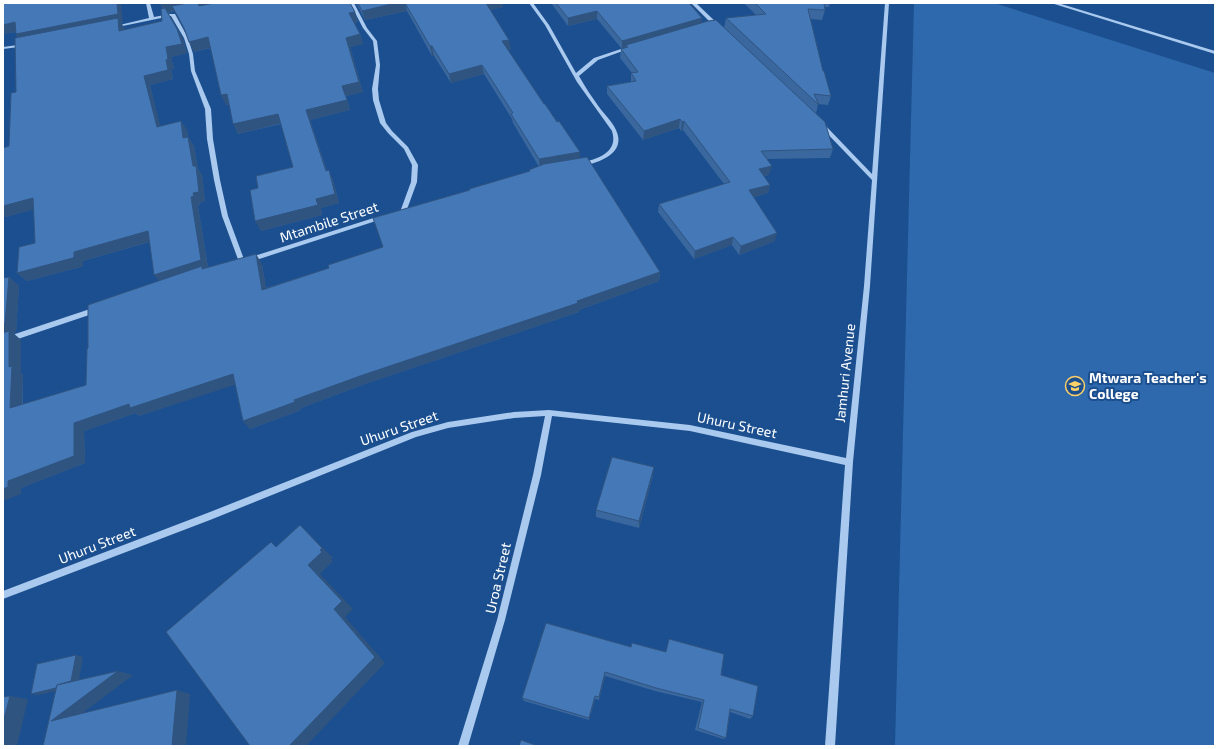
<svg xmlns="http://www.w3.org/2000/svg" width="1218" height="749" font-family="'Exo 2',sans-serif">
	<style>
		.green { fill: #2e69ad }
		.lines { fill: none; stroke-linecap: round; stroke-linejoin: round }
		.minor { fill: #a9c9ee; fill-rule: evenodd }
		.wall { fill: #3a679d }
		.shaded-wall { fill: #305480 }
		.building { fill: #4478b7; stroke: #305480 }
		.labels { text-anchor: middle; stroke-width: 4; stroke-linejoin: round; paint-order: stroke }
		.street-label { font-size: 14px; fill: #fff; stroke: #1b4f8f }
		.poi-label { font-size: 14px; font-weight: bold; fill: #fff; stroke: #1b4f8f; text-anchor: start }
	</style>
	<rect width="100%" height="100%" fill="#1b4f8f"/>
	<path class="green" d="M 914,3 L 994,3 L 1215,73 L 1215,746 L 895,746 Z"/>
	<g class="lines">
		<g class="minor">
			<path d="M 146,3 L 150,3 L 154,17 L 170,14 L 175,14 L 188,38 L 193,54 L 195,71 L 211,109 L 213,139 L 220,180 L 228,216 L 245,262 L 244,264 L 242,264 L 239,262 L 222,216 L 214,180 L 207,139 L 205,109 L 191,71 L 189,54 L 184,38 L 171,16 L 113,28 L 111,27 L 149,18 Z"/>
			<path d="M 350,3 L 354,3 L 367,28 L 377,41 L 380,65 L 378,89 L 379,100 L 386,123 L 392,131 L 408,147 L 418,165 L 417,182 L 406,212 L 403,214 L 400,212 L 411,182 L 412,165 L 404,149 L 388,133 L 380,123 L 373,100 L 372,89 L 376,65 L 373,41 L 363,28 Z"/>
			<path d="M 529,3 L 533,3 L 549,25 L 576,73 L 594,58 L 627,47 L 631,48 L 598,60 L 579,76 C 585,87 592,97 599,107 C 605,115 612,121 616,130 C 627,153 599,163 582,166 L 579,164 L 580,163 C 597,159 619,153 612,131 L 577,82 L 545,25 Z"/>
			<path d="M 691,3 L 696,3 L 719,25 L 719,27 L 715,27 Z"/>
			<path d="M 885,3 L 889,3 L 870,286 L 853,462 L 835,746 L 825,746 L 845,465 L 690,431 L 552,416 L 541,475 L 505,620 L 468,746 L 458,746 L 497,620 L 533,475 L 545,416 L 514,418 L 448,428 L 416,437 L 210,520 L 3,599 L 3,591 L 210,512 L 412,432 L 448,422 L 514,412 L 549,410 L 690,425 L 846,458 L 864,286 L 872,180 L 818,124 L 821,122 L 823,123 L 872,174 Z"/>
			<path d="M 1051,3 L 1058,3 L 1215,51 L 1215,54 Z"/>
			<path d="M 25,44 L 27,44 L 27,46 L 3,49 L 3,47 Z"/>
			<path d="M 383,215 L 385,216 L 385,218 L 250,262 L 247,260 L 248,258 Z"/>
			<path d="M 96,307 L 99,310 L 98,312 L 3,344 L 3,338 Z"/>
		</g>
	</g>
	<g class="wall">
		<path d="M 3,3 L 123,22 L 121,23 L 124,27 L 124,30 L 162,21 L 163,9 L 160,3 L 355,12 L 358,22 L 354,23 L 360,34 L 363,44 L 350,47 L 363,92 L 346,96 L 350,110 L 310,120 L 327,171 L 333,180 L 339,203 L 321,208 L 322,215 L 261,231 L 258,188 L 293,167 L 281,124 L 238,134 L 229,104 L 226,105 L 211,48 L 194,52 L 184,28 L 175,11 L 168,13 L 183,39 L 187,53 L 171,57 L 174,69 L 171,69 L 173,79 L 150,85 L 160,126 L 187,130 L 188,137 L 194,146 L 198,169 L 202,175 L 205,201 L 199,203 L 200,205 L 198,206 L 208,267 L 262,264 L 266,288 L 329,268 L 383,247 L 470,190 L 530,171 L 529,170 L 539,167 L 513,123 L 512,119 L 484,74 L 451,83 L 434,56 L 432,56 L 407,11 L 365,20 L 356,3 L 503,3 L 503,7 L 490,10 L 511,49 L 508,50 L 544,104 L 580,152 L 580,158 L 660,272 L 659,281 L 579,310 L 579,312 L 365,384 L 301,408 L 301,410 L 250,429 L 235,384 L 139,416 L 136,413 L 84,431 L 85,463 L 21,488 L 21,494 L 9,277 L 19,286 L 16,332 L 13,333 L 21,340 L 21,373 L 23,375 L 23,404 L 86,385 L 88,348 L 159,281 L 150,242 L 83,261 L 83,266 L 81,267 L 27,281 L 17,273 L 35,243 L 34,209 L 6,217 L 3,213 L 3,148 L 9,146 L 16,92 L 18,38 L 16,34 L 16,32 L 3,34 Z"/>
		<path d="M 551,3 L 689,3 L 702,18 L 702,23 L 771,72 L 724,28 L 726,18 L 756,15 L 744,3 L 830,3 L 829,7 L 824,7 L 825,10 L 822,20 L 810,19 L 823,71 L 831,96 L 828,105 L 818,104 L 816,114 L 833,149 L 830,158 L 767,159 L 769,175 L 764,176 L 770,185 L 768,193 L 754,197 L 775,241 L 739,255 L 732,245 L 694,259 L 658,212 L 659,204 L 724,184 L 683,130 L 681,131 L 679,128 L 643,140 L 607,94 L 607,86 L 631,82 L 631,73 L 632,73 L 620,58 L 621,49 L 622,49 L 597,19 L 568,26 Z"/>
		<path d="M 653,475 L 639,528 L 596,517 L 596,510 Z"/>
		<path d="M 669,639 L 721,675 L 753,716 L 750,719 L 730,712 L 726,738 L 723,739 L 695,730 L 702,702 L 655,691 L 605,676 L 599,700 L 595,699 L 589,720 L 524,701 L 522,698 L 631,647 L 666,652 Z"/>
	</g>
	<g class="shaded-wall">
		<path d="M 117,3 L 121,3 L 123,22 L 121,23 L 124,27 L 125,40 L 22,43 L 16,34 Z"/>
		<path d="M 160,3 L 202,3 L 202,5 L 165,13 Z"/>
		<path d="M 396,3 L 405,3 L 407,11 L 365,20 L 362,11 Z"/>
		<path d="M 485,3 L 503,3 L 503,7 L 486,11 Z"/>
		<path d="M 597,11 L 597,19 L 568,26 L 568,18 Z"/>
		<path d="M 355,12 L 358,22 L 352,23 L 349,13 Z"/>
		<path d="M 702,18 L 702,25 L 626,45 L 626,47 L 622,49 L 622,41 Z"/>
		<path d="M 15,22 L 22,31 L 3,34 L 3,25 Z"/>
		<path d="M 177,29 L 183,39 L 187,53 L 171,57 L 174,69 L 171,69 L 173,79 L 150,85 L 163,136 L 157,127 L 144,76 L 166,60 L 166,47 Z"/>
		<path d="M 360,34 L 363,44 L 350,47 L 363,92 L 346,96 L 350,110 L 310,120 L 330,181 L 326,171 L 306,110 L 342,86 L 346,38 Z"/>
		<path d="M 208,37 L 213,47 L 194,52 L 189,42 Z"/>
		<path d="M 509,40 L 511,49 L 503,51 L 502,41 Z"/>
		<path d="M 430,46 L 432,46 L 434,56 L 432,56 Z"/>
		<path d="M 482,65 L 484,74 L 451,83 L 449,74 Z"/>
		<path d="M 227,94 L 233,104 L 226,105 L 221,95 Z"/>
		<path d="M 278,114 L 282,123 L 238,134 L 233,124 Z"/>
		<path d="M 680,119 L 679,128 L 643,140 L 644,131 Z"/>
		<path d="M 181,121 L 187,130 L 189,147 L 183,138 Z"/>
		<path d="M 684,121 L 683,130 L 681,131 L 682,122 Z"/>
		<path d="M 188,137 L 194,146 L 198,169 L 202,175 L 205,201 L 199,203 L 200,205 L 198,206 L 208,268 L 161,284 L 154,275 L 193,193 L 193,166 Z"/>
		<path d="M 580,152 L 580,161 L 540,169 L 539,159 Z"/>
		<path d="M 772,166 L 769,175 L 757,177 L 759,169 Z"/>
		<path d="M 329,170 L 333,180 L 339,203 L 321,208 L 322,215 L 261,231 L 255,221 L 316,199 Z"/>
		<path d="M 770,185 L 768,193 L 747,199 L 749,190 Z"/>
		<path d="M 33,198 L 42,207 L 6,217 L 3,213 L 3,206 Z"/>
		<path d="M 148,231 L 156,240 L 83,261 L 83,266 L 81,267 L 27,281 L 17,273 L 74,252 Z"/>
		<path d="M 777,233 L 775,241 L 739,255 L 741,246 Z"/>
		<path d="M 733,237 L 732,245 L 694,259 L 695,251 Z"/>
		<path d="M 256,254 L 262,264 L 268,299 L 262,290 Z"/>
		<path d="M 660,272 L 659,281 L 579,310 L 579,312 L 365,384 L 301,408 L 301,410 L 250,429 L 243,421 L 294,400 L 360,376 Z"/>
		<path d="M 9,277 L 19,286 L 16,332 L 13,333 L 21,340 L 21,373 L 23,375 L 22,416 L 10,408 L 9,367 L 3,337 L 3,324 Z"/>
		<path d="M 233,374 L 240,383 L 139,416 L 136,413 L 84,431 L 85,463 L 21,488 L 21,494 L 3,501 L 3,489 L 8,481 L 74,423 L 129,404 Z"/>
		<path d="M 654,467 L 653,475 L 639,528 L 639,521 Z"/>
		<path d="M 300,525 L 333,558 L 331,560 L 333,561 L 320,574 L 353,609 L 345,617 L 385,663 L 306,746 L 289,746 L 308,565 Z"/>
		<path d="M 76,655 L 83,657 L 78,686 L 38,695 L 31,694 Z"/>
		<path d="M 118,671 L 133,675 L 68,724 L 51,721 Z"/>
		<path d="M 605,672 L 605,676 L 599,700 L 599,697 Z"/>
		<path d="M 177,690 L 190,694 L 186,746 L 172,746 Z"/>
		<path d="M 10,696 L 28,699 L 17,746 L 3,746 L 3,722 Z"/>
		<path d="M 595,696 L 595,699 L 589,720 L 589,718 Z"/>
	</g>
	<g class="building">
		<path d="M 3,3 L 117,3 L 118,14 L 16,34 L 15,22 L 3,25 Z"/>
		<path d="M 188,3 L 198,3 L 199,6 L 214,3 L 350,3 L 355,12 L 349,13 L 360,34 L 346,38 L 359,82 L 342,86 L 347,100 L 306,110 L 326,171 L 329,170 L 335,194 L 316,199 L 318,205 L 255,221 L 250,190 L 258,188 L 256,176 L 293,167 L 278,114 L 233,124 L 227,94 L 221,95 L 208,37 L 189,42 L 184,28 L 172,6 Z"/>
		<path d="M 358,3 L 396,3 L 362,11 Z"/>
		<path d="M 405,3 L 486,3 L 509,40 L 502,41 L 544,104 L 545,104 L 557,122 L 559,121 L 580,152 L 539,159 L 511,114 L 513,113 L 482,65 L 449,74 L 432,46 L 430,46 Z"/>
		<path d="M 556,3 L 689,3 L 702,18 L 622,41 L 597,11 L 568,18 Z"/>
		<path d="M 755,3 L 824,3 L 825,10 L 808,9 L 823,71 L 824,71 L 831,96 L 814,94 L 819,105 L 726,18 L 766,14 Z"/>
		<path d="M 165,8 L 177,29 L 182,44 L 166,47 L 168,59 L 166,60 L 168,70 L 144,76 L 157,127 L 181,121 L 183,138 L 188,137 L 193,166 L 196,166 L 199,192 L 193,193 L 194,196 L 191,197 L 201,260 L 154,275 L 148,231 L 74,252 L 74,257 L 73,258 L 17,273 L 19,247 L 35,243 L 33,198 L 3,206 L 3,148 L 9,146 L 11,93 L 16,92 L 15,38 L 118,18 L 119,31 L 162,21 L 161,9 Z"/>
		<path d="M 716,20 L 825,122 L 833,149 L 761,151 L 772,166 L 759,169 L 770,185 L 749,190 L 777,233 L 741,246 L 733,237 L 695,251 L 659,204 L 730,182 L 684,121 L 682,122 L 680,119 L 644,131 L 607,86 L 636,81 L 631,73 L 638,72 L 621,49 L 628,47 L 626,45 L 708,21 Z"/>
		<path d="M 587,157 L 660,272 L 577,301 L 578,303 L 360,376 L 294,400 L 295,402 L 243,421 L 233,374 L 130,408 L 129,404 L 74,423 L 74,456 L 8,481 L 8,487 L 3,489 L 3,333 L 9,331 L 9,367 L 12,366 L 10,408 L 86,385 L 87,349 L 88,348 L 88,305 L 202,266 L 202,269 L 256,254 L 262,290 L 329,268 L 328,265 L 383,247 L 373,218 L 470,190 L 469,189 L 530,171 L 529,170 L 544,164 Z"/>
		<path d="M 9,277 L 5,323 L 3,324 L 3,278 Z"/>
		<path d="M 612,457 L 654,467 L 639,521 L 596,510 Z"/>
		<path d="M 300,525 L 322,548 L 320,550 L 322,552 L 308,565 L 342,601 L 334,609 L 375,657 L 289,746 L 250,746 L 166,632 L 271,542 L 276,547 Z"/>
		<path d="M 546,623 L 631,647 L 632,643 L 666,652 L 669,639 L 724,654 L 721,675 L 758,686 L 753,716 L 730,709 L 726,738 L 698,728 L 704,700 L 656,688 L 605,672 L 599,697 L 595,696 L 589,718 L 522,698 Z"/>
		<path d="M 76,655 L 71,681 L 57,685 L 56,688 L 31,694 L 37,664 Z"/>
		<path d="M 118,671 L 51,721 L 177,690 L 172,746 L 43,746 L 57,685 Z"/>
		<path d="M 10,696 L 3,722 L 3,697 Z"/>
		<path d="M 521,740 L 538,746 L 519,746 Z"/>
	</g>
	<defs>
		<symbol id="university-ring" viewBox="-11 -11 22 22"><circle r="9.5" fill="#1b4f8f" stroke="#ffd166" stroke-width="1.5"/><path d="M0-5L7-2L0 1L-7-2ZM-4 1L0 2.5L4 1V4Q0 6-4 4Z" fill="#ffd166"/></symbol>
	</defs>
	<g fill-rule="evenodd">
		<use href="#university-ring" x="1064" y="375" width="22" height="22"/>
	</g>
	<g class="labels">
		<g class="street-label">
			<text transform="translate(329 222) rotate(-18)" y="5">Mtambile Street</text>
			<text transform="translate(845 373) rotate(-84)" y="5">Jamhuri Avenue</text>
			<text transform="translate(737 425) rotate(12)" y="5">Uhuru Street</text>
			<text transform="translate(399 428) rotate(-19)" y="5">Uhuru Street</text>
			<text transform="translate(97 545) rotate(-21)" y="5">Uhuru Street</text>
			<text transform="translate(498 578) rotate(-77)" y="5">Uroa Street</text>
		</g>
		<g class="poi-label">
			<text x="1089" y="383">Mtwara Teacher's<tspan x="1089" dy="16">College</tspan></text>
		</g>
	</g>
	<rect width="1218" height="749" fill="none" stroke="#ffffff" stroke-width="8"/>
</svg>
